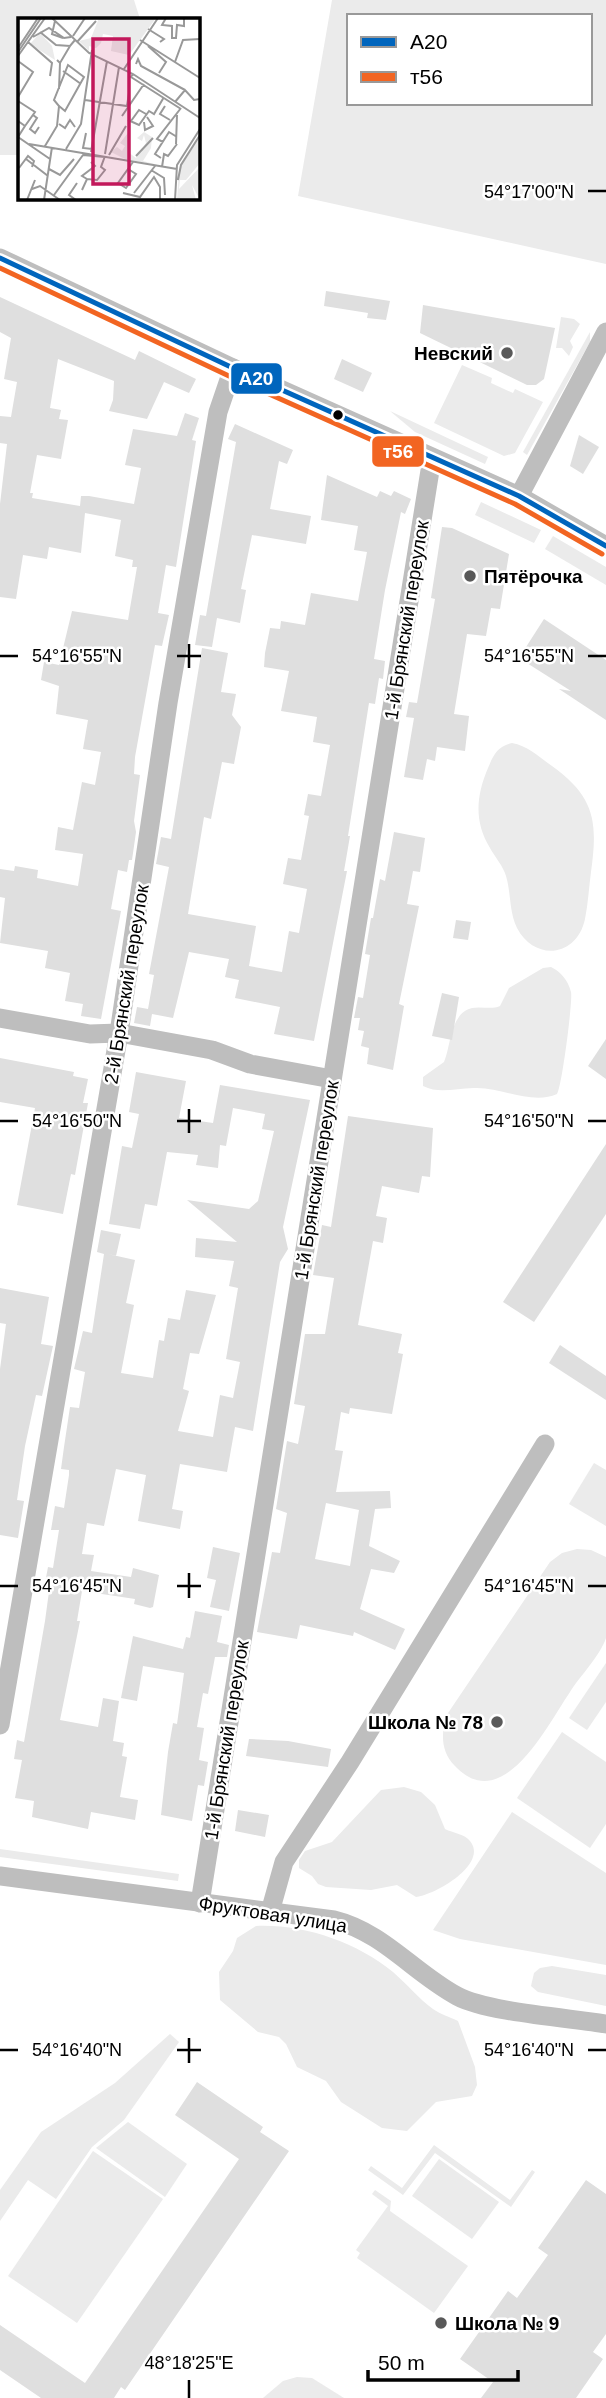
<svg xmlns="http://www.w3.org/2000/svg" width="606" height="2398" font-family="Helvetica,sans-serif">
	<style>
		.green { fill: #ebebeb; fill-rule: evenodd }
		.building { fill: #dfdfdf; fill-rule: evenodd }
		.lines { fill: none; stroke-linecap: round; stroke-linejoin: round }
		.minor { stroke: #bebebe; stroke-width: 19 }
		.bus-1-casing { stroke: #fff; stroke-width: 10 }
		.bus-2-casing { stroke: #fff; stroke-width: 10 }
		.bus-1 { stroke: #0065bd; stroke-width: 5 }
		.bus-2 { stroke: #f26522; stroke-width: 5 }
		.ticks { fill: none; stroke: #000; stroke-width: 2.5 }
		.poi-dot { fill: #595959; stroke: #fff; stroke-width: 2.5 }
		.bus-dot { fill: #000; stroke: #fff; stroke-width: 2.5 }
		.labels { text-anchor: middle; stroke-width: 5; stroke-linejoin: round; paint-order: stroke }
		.poi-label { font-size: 19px; font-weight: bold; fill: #000; stroke: #fff; text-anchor: end }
		.street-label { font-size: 19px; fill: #000; stroke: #fff }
		.inset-road { fill: none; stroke: #999; stroke-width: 2 }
		.view { fill: #c2185b; fill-opacity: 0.15; stroke: #c2185b; stroke-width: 3.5 }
		.inset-edge { fill: none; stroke: #000; stroke-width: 3.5 }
		.ticks-label { font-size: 18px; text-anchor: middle; fill: #000; stroke: #fff; stroke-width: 5; stroke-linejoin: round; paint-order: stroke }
		.line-badge { stroke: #fff; stroke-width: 2.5 }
		.badge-label { font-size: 19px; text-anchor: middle; font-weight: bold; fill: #fff }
	</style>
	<rect width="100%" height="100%" fill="#fff"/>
	<g class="green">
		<path d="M 0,0 L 134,0 L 140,19 L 19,19 L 19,155 L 0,155 Z"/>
		<path d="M 332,0 L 606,0 L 606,264 L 298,196 ZM 349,16 L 590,16 L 590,103 L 349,103 Z"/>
		<path d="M 561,317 L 574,319 L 580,324 L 570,341 L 573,347 L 569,356 L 562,348 L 556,348 Z"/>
		<path d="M 590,332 L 590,342 L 527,455 L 523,452 Z"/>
		<path d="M 462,365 L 492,378 L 491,383 L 513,393 L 515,389 L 543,402 L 515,453 L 504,456 L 434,423 Z"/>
		<path d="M 390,411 L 488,457 L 485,464 L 415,432 Z"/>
		<path d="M 481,502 L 541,530 L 534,543 L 475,515 Z"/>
		<path d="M 553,536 L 606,567 L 606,585 L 545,549 Z"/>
		<path d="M 512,743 C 528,746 539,757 552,766 C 595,797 598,822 591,872 C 589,887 588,904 585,919 C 577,957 535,962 517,928 C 509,912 511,892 506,876 C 503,866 495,857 490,848 C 474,822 476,796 488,768 C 494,754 497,747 512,743 Z"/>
		<path d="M 551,967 C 561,972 568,980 571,992 C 573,1000 562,1086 557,1094 C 533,1105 503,1088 477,1088 C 458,1087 441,1095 423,1086 L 423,1077 L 444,1062 C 451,1046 450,1013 472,1008 C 482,1006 491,1010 500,1006 L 509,988 L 543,968 Z"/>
		<path d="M 594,1463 L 606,1470 L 606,1526 L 569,1504 Z"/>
		<path d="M 577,1549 L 591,1550 L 606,1557 C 606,1575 606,1623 606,1638 C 600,1656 580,1676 570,1692 C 548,1724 503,1817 455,1766 C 441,1752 441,1735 446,1716 L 550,1562 L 562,1553 Z"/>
		<path d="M 606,1663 L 606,1702 L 587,1730 L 569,1718 Z"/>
		<path d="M 562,1732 L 606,1762 L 606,1824 L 590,1848 L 517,1798 Z"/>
		<path d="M 404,1787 L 421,1792 L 435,1805 L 445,1829 C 453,1833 465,1834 470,1841 C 489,1864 435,1895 416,1897 L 397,1885 L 371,1890 L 326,1887 L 318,1884 L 312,1876 L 299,1868 L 299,1860 L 305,1851 L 332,1842 L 381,1790 Z"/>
		<path d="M 512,1812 L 606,1873 L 606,1965 L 460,1939 L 433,1930 Z"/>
		<path d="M 0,1849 L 179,1874 L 178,1881 L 0,1857 Z"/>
		<path d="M 256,1926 C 304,1924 356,1942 393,1972 C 407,1984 419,1999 433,2009 C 440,2014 450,2017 458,2021 L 475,2067 L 477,2085 L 472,2096 L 436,2102 L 407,2131 L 382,2128 L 341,2102 L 326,2081 L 297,2067 L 286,2044 L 279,2037 L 258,2032 L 220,2000 L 219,1972 L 233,1951 L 237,1938 Z"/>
		<path d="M 552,1966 L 606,1975 L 606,2006 L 538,1992 L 531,1986 L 534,1973 L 540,1968 Z"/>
		<path d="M 170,2034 L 179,2042 L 124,2120 L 92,2147 L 56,2199 L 28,2180 L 0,2221 L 0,2190 L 41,2132 L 115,2083 Z"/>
		<path d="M 128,2122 L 187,2164 L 165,2197 L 96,2148 Z"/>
		<path d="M 434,2145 L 510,2200 L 532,2170 L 535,2172 L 511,2207 L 435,2153 L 403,2195 L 368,2170 L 371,2166 L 402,2188 Z"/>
		<path d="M 93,2151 L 163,2199 L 77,2323 L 8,2276 Z"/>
		<path d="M 439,2159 L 499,2202 L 472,2239 L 412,2196 Z"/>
		<path d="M 375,2190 L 391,2201 L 390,2211 L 468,2266 L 434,2313 L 357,2258 L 360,2253 L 356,2250 L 388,2206 L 372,2194 Z"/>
		<path d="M 297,2377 L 312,2378 L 344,2398 L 263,2398 L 283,2381 Z"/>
	</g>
	<g class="building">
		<path d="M 326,291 L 390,301 L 386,320 L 367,318 L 368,313 L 324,306 Z"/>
		<path d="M 0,297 L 135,360 L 139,351 L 196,379 L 189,393 L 164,382 L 147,419 L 109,411 L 113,400 L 114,381 L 58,359 L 50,408 L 61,410 L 59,419 L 68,420 L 61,459 L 37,455 L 30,493 L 33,493 L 32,498 L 80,506 L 81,496 L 89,496 L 134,504 L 141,468 L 125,465 L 133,429 L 177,436 L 185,413 L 199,418 L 192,440 L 196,441 L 176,567 L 166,565 L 158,613 L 169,615 L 162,646 L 155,645 L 135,757 L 134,774 L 140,775 L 134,821 L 136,832 L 132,860 L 129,860 L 127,872 L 118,870 L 111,909 L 121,911 L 101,1019 L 81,1016 L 83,1004 L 65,1001 L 70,973 L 45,968 L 48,951 L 0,943 L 5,898 L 0,897 L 0,869 L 14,871 L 15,866 L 38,870 L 37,878 L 78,886 L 83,854 L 55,850 L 58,827 L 73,830 L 82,782 L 95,785 L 101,752 L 83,749 L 88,720 L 56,714 L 59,686 L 41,680 L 44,662 L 59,665 L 72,611 L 128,620 L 137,567 L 132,567 L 133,560 L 115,556 L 121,520 L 85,513 L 81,553 L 49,547 L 47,559 L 23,555 L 16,599 L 0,597 L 0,504 L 7,444 L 0,443 L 0,416 L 11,417 L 17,382 L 4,379 L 11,338 L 0,332 Z"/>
		<path d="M 423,305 L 555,328 L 544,379 L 536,385 L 527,385 L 420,333 Z"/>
		<path d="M 342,359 L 372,373 L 363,392 L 334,379 Z"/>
		<path d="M 235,424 L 293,450 L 287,464 L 279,461 L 270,509 L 311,516 L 306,544 L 252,535 L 241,589 L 246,590 L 240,623 L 217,618 L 212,647 L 195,645 L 200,615 L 206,616 L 236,442 L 228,439 Z"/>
		<path d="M 579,435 L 599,447 L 583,474 L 570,466 Z"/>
		<path d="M 327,475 L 377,497 L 380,491 L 391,496 L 394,491 L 411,499 L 405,514 L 401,512 L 385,590 L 374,659 L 385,661 L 383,679 L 379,678 L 375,704 L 369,703 L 348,836 L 350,836 L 344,871 L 347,871 L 314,1041 L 274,1034 L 280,1007 L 235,998 L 239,980 L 225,977 L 229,959 L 189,952 L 173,1018 L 152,1014 L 150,1026 L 134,1023 L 137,1007 L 148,1009 L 154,975 L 149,974 L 169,867 L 156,864 L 161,837 L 171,839 L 202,648 L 228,653 L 221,692 L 236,694 L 232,715 L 241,727 L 234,764 L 222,762 L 211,819 L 204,817 L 188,914 L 256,926 L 249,966 L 282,972 L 289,931 L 299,933 L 307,889 L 283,884 L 288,858 L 301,860 L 309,816 L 304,815 L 308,794 L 321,796 L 330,745 L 313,742 L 317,717 L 281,711 L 289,671 L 264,667 L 265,653 L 270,628 L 280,629 L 281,621 L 305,625 L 311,593 L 358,601 L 367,552 L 354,550 L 358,526 L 321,520 Z"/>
		<path d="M 442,527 L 452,528 L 509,554 L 500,609 L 491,608 L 486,636 L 467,634 L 454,714 L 469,716 L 465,751 L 437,747 L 435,761 L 427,759 L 423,780 L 404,777 L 414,718 L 406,717 L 409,702 L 417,703 L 435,599 L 431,598 Z"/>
		<path d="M 544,619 L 606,660 L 606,720 L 559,689 L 571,691 L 519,658 Z"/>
		<path d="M 394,832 L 425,838 L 420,872 L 413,871 L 407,904 L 419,906 L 399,1004 L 404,1006 L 393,1070 L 367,1064 L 369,1048 L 361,1046 L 364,1031 L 358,1030 L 360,1018 L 354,1018 L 358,997 L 363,998 L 370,955 L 365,954 L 371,918 L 373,918 L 380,879 L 385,881 Z"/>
		<path d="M 456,920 L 471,922 L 468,940 L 453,938 Z"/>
		<path d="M 442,993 L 459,997 L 452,1040 L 432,1036 Z"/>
		<path d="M 606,1039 L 606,1079 L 588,1066 Z"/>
		<path d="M 0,1058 L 74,1072 L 73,1076 L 88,1079 L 83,1103 L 88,1103 L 75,1175 L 71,1174 L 63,1214 L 17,1205 L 35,1108 L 0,1102 Z"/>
		<path d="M 136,1072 L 186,1081 L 179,1118 L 213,1123 L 220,1085 L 310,1100 L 283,1227 L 288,1249 L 280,1262 L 253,1431 L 235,1427 L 227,1472 L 180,1464 L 172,1509 L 183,1511 L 180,1529 L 138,1521 L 146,1475 L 116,1469 L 104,1526 L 87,1523 L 82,1554 L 94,1555 L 91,1571 L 131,1577 L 133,1568 L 159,1575 L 153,1607 L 150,1608 L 134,1604 L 135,1599 L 82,1591 L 77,1621 L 80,1621 L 60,1720 L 98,1727 L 103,1698 L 119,1701 L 113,1741 L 124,1743 L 122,1756 L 127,1757 L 120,1797 L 138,1800 L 135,1820 L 91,1812 L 88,1829 L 32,1817 L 34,1801 L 15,1798 L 22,1760 L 14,1759 L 17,1740 L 24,1742 L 45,1621 L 50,1584 L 45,1583 L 48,1567 L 53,1568 L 59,1530 L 51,1530 L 55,1506 L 64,1508 L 69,1475 L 69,1470 L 61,1469 L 64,1447 L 70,1407 L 79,1408 L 85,1372 L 74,1369 L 83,1331 L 92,1333 L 104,1254 L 97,1252 L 101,1230 L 121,1234 L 116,1256 L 108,1254 L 135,1260 L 126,1303 L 134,1305 L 121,1373 L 153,1378 L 159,1340 L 164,1341 L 168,1318 L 180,1320 L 186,1290 L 216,1295 L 199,1354 L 190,1353 L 183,1389 L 189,1391 L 178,1431 L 213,1437 L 220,1395 L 233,1398 L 240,1362 L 226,1359 L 238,1288 L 229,1286 L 234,1261 L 195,1257 L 196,1238 L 237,1242 L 187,1200 L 249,1209 L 258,1201 L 274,1131 L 262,1129 L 265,1114 L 233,1108 L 226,1146 L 220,1145 L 218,1168 L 196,1165 L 198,1155 L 167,1152 L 157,1206 L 145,1204 L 140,1229 L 109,1224 L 122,1146 L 132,1148 L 139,1114 L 129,1112 Z"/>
		<path d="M 348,1116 L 433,1128 L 430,1177 L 422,1176 L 419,1193 L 382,1186 L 376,1216 L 387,1218 L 383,1243 L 373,1241 L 358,1325 L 402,1334 L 398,1353 L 403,1354 L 392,1414 L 350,1408 L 349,1414 L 341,1412 L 335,1450 L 343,1451 L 336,1492 L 390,1491 L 391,1508 L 375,1509 L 369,1546 L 400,1561 L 394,1573 L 371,1569 L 360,1609 L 405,1629 L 395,1650 L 354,1632 L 353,1636 L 300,1625 L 297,1639 L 257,1632 L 272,1552 L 280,1553 L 287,1513 L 276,1509 L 287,1441 L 298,1444 L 305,1406 L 294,1404 L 305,1334 L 325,1334 L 334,1278 L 313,1275 L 322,1225 L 331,1227 ZM 326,1503 L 359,1510 L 350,1566 L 315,1559 Z"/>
		<path d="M 606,1144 L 606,1214 L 534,1322 L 503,1302 Z"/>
		<path d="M 0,1288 L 49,1297 L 41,1344 L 53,1346 L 42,1396 L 36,1395 L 25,1446 L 17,1500 L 24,1501 L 18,1538 L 0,1535 L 0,1369 L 6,1324 L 0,1323 Z"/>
		<path d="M 560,1345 L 606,1376 L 606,1400 L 549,1363 Z"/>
		<path d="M 213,1547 L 240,1553 L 229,1611 L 210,1607 L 216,1580 L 207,1578 Z"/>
		<path d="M 195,1611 L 222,1616 L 217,1642 L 229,1645 L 227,1657 L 215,1657 L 208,1694 L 203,1693 L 197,1727 L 204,1728 L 199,1760 L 208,1762 L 204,1786 L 198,1785 L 192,1821 L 161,1815 L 168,1752 L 173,1723 L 177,1724 L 184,1673 L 143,1666 L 137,1701 L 121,1698 L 133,1636 L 183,1649 L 186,1637 L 190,1638 Z"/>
		<path d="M 249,1739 L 288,1741 L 331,1749 L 328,1767 L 246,1756 Z"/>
		<path d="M 238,1810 L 269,1815 L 265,1837 L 235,1831 Z"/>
		<path d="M 197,2082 L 263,2127 L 260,2132 L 289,2151 L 125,2390 L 121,2387 L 114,2398 L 41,2398 L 0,2370 L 0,2325 L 85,2383 L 239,2159 L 175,2115 Z"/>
		<path d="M 586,2180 L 606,2194 L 606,2334 L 593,2352 L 603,2359 L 576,2398 L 481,2398 L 493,2382 L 460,2359 L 508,2291 L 517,2298 L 548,2255 L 538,2248 Z"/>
	</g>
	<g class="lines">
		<g class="minor">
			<path d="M 0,258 L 233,368 L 519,496 L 606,546"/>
			<path d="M 519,496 L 606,332"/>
			<path d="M 0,1018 L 90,1034 L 119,1033 L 212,1050 L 250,1064 L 332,1079"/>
			<path d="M 0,1725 L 119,1033 L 168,703 L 218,412 L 233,368"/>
			<path d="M 0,1876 L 334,1920 C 383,1932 414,1973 457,1996 C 486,2012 570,2018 606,2024"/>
			<path d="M 200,1903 L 432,458"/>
			<path d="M 270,1912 L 284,1862 L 350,1762 L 545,1444"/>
		</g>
		<defs>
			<path id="bus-1" d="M 0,258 L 233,368 L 519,496 L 606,546"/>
			<path id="bus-2" d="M 0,268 L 229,376 L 515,504 L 602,554"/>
		</defs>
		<use href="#bus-1" class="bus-1-casing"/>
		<use href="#bus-2" class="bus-2-casing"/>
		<use href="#bus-1" class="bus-1"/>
		<use href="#bus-2" class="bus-2"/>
	</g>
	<path class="ticks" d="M 588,191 L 606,191M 189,644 L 189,668M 0,656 L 18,656M 177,656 L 201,656M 588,656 L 606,656M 189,1109 L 189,1133M 0,1121 L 18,1121M 177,1121 L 201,1121M 588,1121 L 606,1121M 189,1573 L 189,1598M 0,1586 L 18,1586M 177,1586 L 201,1586M 588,1586 L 606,1586M 189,2038 L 189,2063M 0,2050 L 18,2050M 177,2050 L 201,2050M 588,2050 L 606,2050M 189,2380 L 189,2398"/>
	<g class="poi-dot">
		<circle cx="507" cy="353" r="7"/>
		<circle cx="470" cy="576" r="7"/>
		<circle cx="497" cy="1722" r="7"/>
		<circle cx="441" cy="2323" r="7"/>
	</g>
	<circle class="bus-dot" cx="338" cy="415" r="6"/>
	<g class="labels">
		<g class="poi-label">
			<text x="493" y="360">Невский</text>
			<text x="484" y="583" text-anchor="start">Пятёрочка</text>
			<text x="483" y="1729">Школа № 78</text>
			<text x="455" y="2330" text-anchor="start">Школа № 9</text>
		</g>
		<g class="street-label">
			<text transform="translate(406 620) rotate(-81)" y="7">1-й Брянский переулок</text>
			<text transform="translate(126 984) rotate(-81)" y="7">2-й Брянский переулок</text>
			<text transform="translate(316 1180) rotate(-81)" y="7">1-й Брянский переулок</text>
			<text transform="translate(226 1740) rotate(-81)" y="7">1-й Брянский переулок</text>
			<text transform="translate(273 1914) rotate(9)" y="7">Фруктовая улица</text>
		</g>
	</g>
	<g transform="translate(18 18)">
		<rect width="182" height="182" fill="#fff"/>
		<path d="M 81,0 L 138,0 L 111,37 L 93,33 L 95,18 L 85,16 L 83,25 L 78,30 L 71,28 L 71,33 L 61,23 L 73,20 ZM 22,15 L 34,28 L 37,42 L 12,26 ZM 126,114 L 134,119 L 133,130 L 125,143 L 140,147 L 107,141 L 93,134 L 99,129 L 104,133 L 107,128 L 102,125 L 110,115 L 110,134 L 118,140 L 128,125 L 126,117 L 124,123 L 119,120 ZM 182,119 L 182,145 L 168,162 L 162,162 L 161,171 L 182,149 L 182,182 L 174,167 L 178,182 L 159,182 L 161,151 Z" fill="#ebebeb"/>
		<path class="inset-road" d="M 34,0 L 71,35 L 115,56 L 182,100M 148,0 L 144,7 L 154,8 L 154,20 L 158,20 L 159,7 L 166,8 L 166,0M 37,3 L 34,16 L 45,20M 130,11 L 146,21 L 142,24M 22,14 L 38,27 L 52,28 L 57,22M 55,18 L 67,0M 15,19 L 31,10 L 46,20 L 53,19M 122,22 L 182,60M 10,24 L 34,45 L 32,58M 59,24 L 78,3M 130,28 L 148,44 L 141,55M 0,30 L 20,0M 0,34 L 23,0M 0,38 L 27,0M 39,42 L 42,45 L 52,28M 0,43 L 15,54 L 0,79M 157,44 L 165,22 L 182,21M 118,46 L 120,41 L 123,48 L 167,72M 106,51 L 140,0M 45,53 L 63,66M 115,56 L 113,59 L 163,91M 41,71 L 42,45M 67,82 L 109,88 L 111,75M 0,83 L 17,94 L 7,108M 157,84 L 167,72 L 176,82 L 182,81M 147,88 L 142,96 L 152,102M 15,97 L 19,100 L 12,111 L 17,115 L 21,109M 104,98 L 126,66M 110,102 L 121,107 L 131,93 L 136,96 L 146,79M 0,103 L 7,108 L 0,119 L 32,141M 113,103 L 121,92 L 128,96M 126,104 L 127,112 L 135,108 L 129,99M 41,106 L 47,110 L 52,102 L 57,109M 68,115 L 65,130 L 74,131M 145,124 L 139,121 L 163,90M 11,126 L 159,151M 158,126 L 159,97M 27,128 L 39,108 L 41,88 L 36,82 L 50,47 L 66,59 L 47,93 L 41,88M 48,131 L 63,106 L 74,32M 73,134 L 89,43M 87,136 L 101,49M 91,137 L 108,108M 118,138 L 135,120M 143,140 L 137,136 L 151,114 L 159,119M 8,141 L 30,158M 144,149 L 146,136 L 150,138 L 159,126M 1,150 L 10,138 L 16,143 L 14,149M 31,151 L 42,157 L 56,141M 110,151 L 118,156 L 108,170 L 100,165 L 115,144M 133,152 L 146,160 L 147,177M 69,161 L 64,158 L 77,148 L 73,144M 160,162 L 163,147 L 182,117M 14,171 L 22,168 L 42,182M 64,172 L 69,161 L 79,162 L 87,152 L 83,149 L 87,138M 105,175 L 122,179 L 136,159 L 142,169 L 142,182M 116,175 L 137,148M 36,177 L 65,137 L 87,139M 9,182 L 17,162M 26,182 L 34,129M 58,182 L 51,177 L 59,165M 157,182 L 159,147 L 182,111"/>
		<path class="view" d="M 75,21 L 111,21 L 111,166 L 75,166 Z"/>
		<rect width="182" height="182" class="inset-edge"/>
	</g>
	<g class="ticks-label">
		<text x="529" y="198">54°17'00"N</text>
		<text x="77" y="662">54°16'55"N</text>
		<text x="529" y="662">54°16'55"N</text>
		<text x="77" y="1127">54°16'50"N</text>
		<text x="529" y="1127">54°16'50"N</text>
		<text x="77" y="1592">54°16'45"N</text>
		<text x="529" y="1592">54°16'45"N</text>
		<text x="77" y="2056">54°16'40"N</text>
		<text x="529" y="2056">54°16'40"N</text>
		<text x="189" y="2369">48°18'25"E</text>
	</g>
	<g class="line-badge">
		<rect x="230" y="362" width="53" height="33" rx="7" fill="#0065bd"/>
		<rect x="371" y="435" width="54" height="33" rx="7" fill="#f26522"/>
	</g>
	<g class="badge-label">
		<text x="256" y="385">А20</text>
		<text x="398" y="458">т56</text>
	</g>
	<rect x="347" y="14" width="245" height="91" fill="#ffffff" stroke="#999999" stroke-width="2"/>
	<rect x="361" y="37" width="35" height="10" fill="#0065bd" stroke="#999999" stroke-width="2"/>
	<text x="410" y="49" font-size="21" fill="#000000">А20</text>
	<rect x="361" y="72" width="35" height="10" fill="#f26522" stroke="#999999" stroke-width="2"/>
	<text x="410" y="84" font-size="21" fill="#000000">т56</text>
	<path d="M368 2370v10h150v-10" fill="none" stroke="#000000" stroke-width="3.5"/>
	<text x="378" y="2370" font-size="21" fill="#000000" stroke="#ffffff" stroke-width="5" paint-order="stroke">50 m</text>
</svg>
